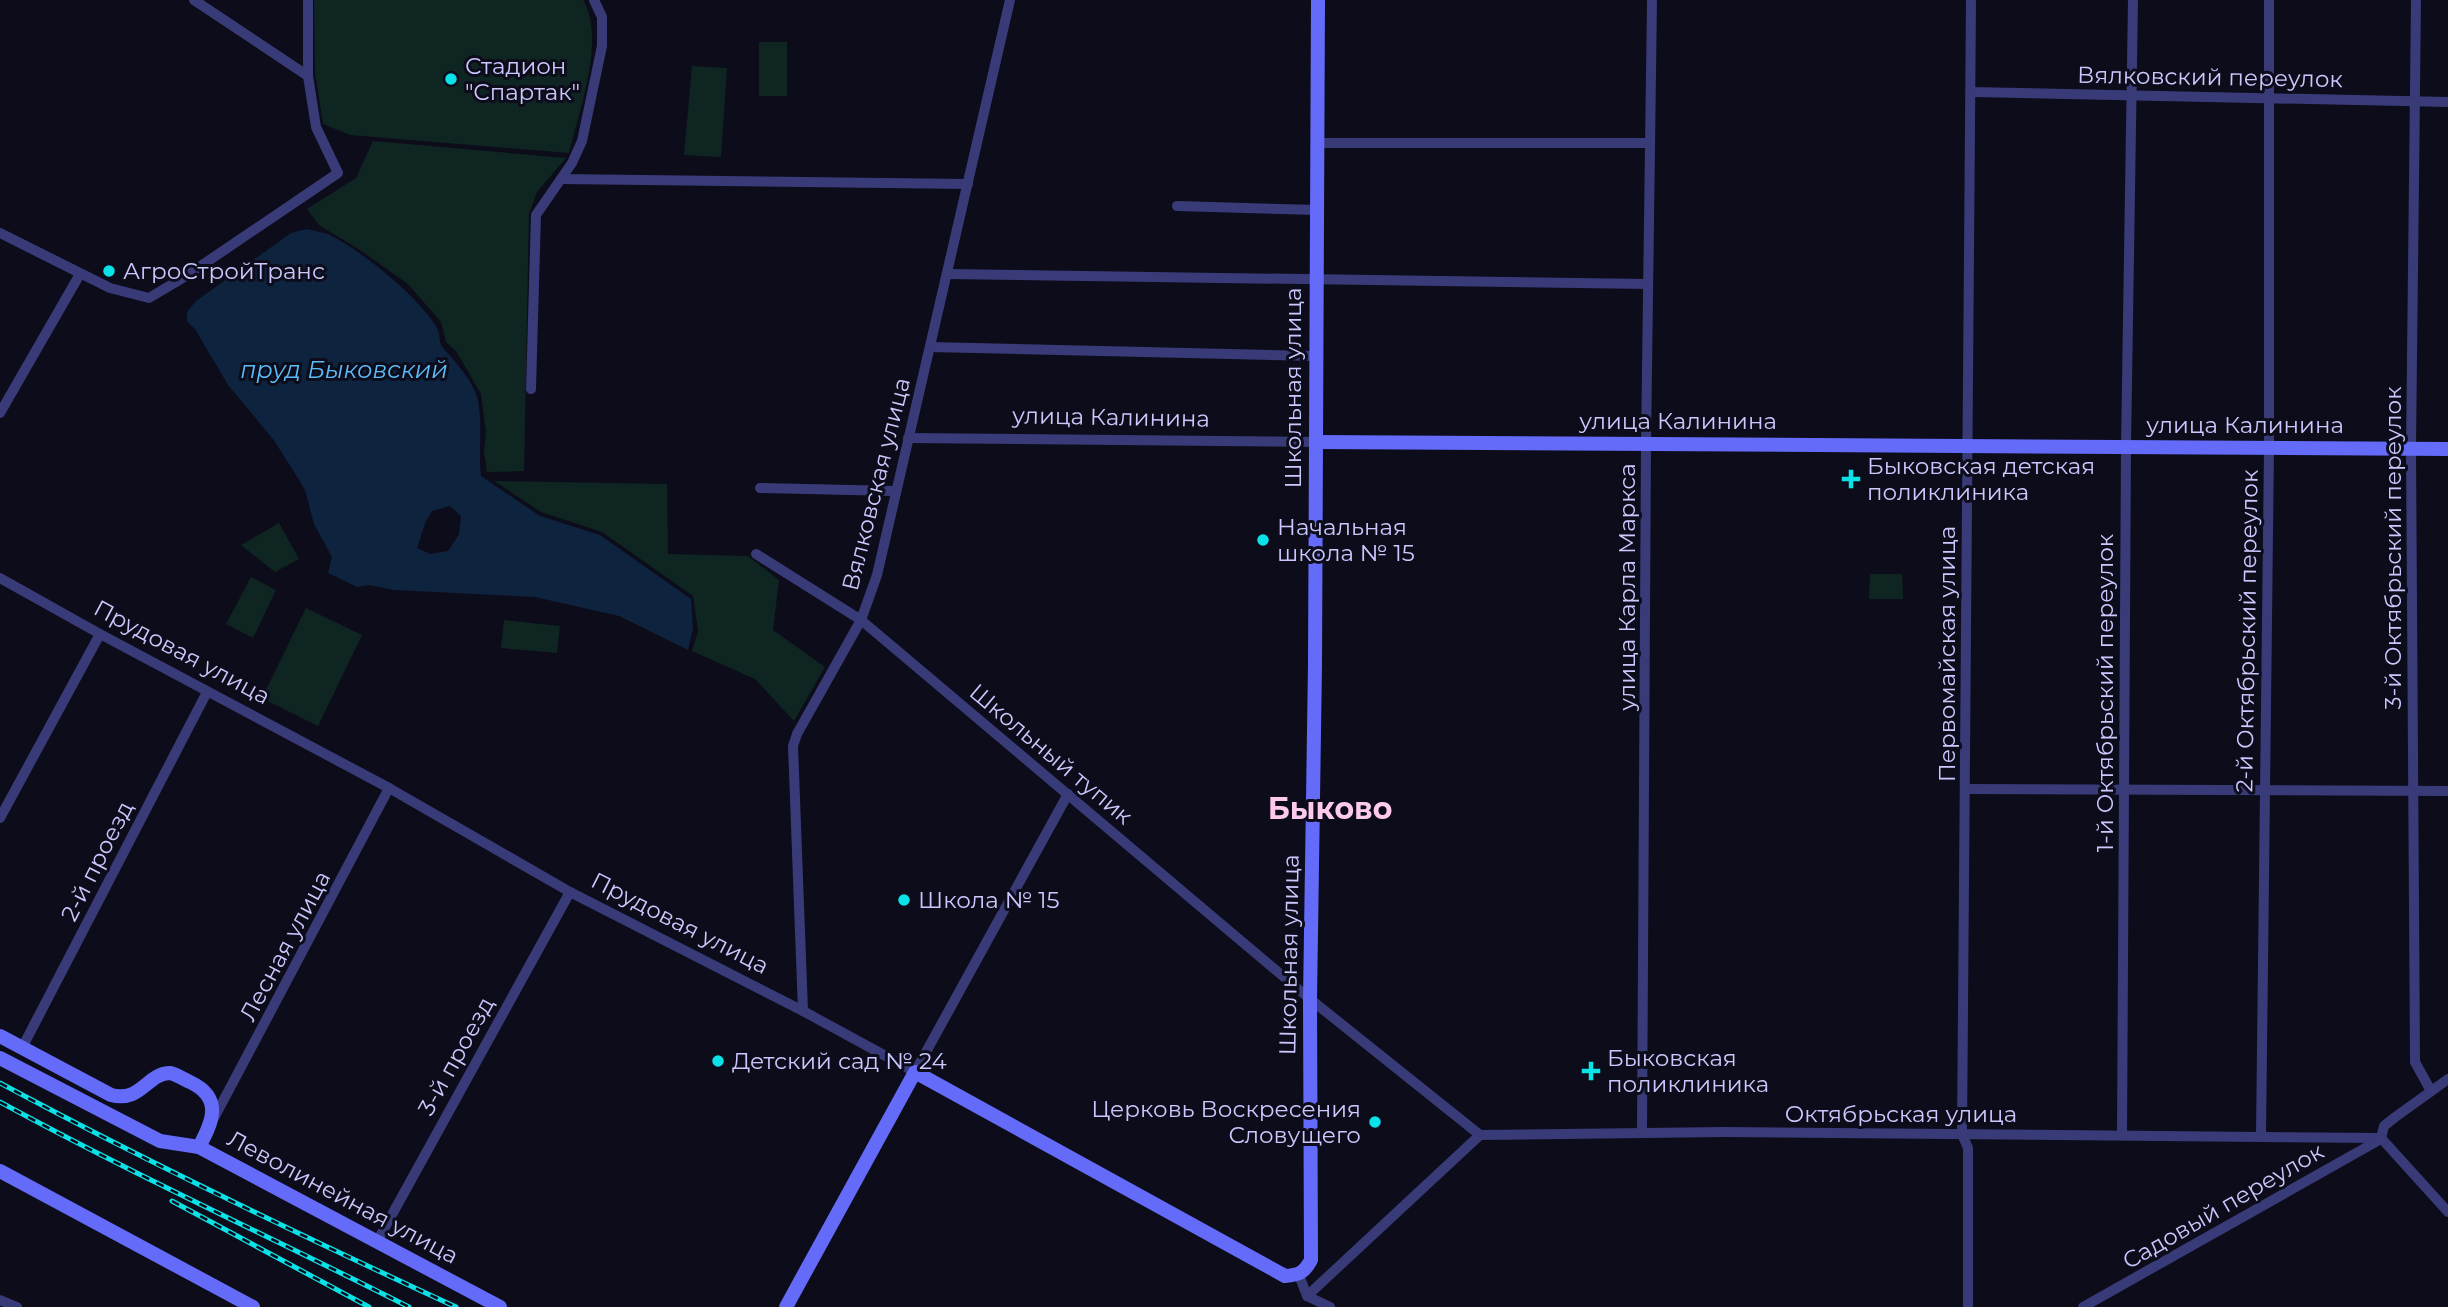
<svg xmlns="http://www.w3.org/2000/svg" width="2448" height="1307" font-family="Montserrat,sans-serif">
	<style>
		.green { fill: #0f2522 }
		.water { fill: #0d233e; fill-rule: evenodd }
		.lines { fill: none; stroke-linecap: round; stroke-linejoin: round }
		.street { stroke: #383b78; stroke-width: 10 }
		.secondary { stroke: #636bf8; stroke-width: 14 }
		.rail-casing { stroke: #0ae2e7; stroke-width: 5 }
		.rail { stroke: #0d0c1b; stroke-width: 2.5; stroke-dasharray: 8; stroke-linecap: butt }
		.poi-dot { fill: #0ae2e7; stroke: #0d0c1b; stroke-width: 2.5 }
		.labels { text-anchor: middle; stroke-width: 6; stroke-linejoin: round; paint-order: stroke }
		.poi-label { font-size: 23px; fill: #cac8fd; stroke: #0d0c1b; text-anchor: start }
		.street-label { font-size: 23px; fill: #cac8fd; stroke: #0d0c1b }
		.water-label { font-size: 24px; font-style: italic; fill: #5bbbf8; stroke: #0d0c1b }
		.district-label { font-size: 30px; font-weight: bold; fill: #fdcaee; stroke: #0d0c1b }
	</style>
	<rect width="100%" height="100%" fill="#0d0c1b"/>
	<g class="green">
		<path d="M 314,0 L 583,0 C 606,38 579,112 569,153 L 350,135 L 323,124 L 315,73 Z"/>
		<rect x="759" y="42" width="28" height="54"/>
		<path d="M 692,66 L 727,68 L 721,157 L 684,155 Z"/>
		<path d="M 373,141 L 566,158 L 537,192 L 529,214 L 524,471 L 487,472 L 484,452 L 486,432 L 481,394 L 456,351 L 446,342 L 441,322 L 408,284 L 357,248 L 320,226 L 307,209 L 356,178 Z"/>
		<path d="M 494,481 L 667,484 L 668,554 L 748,556 L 779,580 L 773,630 L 825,667 L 794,721 L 755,679 L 692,651 L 698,631 L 693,596 L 602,532 L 541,512 Z"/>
		<path d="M 279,523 L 299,559 L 275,572 L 241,545 Z"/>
		<path d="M 1870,574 L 1902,574 L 1903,599 L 1869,599 Z"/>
		<path d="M 251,577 L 276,590 L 253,638 L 226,624 Z"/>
		<path d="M 306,608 L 362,635 L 318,726 L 262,698 Z"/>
		<path d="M 504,620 L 560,626 L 557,653 L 501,648 Z"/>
	</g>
	<path class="water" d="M 307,229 C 314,231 322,232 328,234 C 360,249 419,297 437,328 C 441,335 438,342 443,348 C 455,361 475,383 478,401 C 483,426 478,451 481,476 L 540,516 L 600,535 L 691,599 L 693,629 L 688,650 L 619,616 L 535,597 L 394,590 L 369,585 L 357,587 L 328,573 L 332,557 L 314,524 L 305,490 L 298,478 L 273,439 L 228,385 L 195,329 L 187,321 L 187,312 L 196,301 L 291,233 ZM 450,506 L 461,516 L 459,534 L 448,551 L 430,554 L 417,548 L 426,521 L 432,511 Z"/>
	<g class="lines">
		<g class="street">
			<path d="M 194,0 L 308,76"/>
			<path d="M 2416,0 L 2411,449 L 2415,1062 L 2431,1091"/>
			<path d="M 1971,92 L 2448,102"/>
			<path d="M 1317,143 L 1650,143"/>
			<path d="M 561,179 L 968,184"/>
			<path d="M 1177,206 L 1317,210"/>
			<path d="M 0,233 L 110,288 L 149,298 L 186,276 L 338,173 L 316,127 L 308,76 L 308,0"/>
			<path d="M 948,274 L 1648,284"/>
			<path d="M 930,347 L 1316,356"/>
			<path d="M 531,389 L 536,215 L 572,163 L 582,141 L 602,46 L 602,17 L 594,0"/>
			<path d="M 0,413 L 80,274"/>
			<path d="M 908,438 L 1316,442"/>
			<path d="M 760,488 L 896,491"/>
			<path d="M 756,554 L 861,620 L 1310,999 L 1480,1135"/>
			<path d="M 0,578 L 100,634 L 389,788 L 570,892 L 803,1011 L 915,1072 L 1068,794"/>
			<path d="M 1965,789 L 2448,791"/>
			<path d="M 0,818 L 100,634"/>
			<path d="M 803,1011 L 793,746 L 797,734 L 861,620 L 877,575 L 1010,0"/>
			<path d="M 22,1048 L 207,692"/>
			<path d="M 213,1120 L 389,788"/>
			<path d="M 1642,1132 L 1646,443 L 1652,0"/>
			<path d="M 2122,1134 L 2126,446 L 2133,0"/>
			<path d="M 2261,1135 L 2269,448 L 2269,0"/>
			<path d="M 2381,1138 L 2448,1212"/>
			<path d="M 2381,1138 L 2384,1126 L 2394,1118 L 2448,1079"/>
			<path d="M 378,1240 L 570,892"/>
			<path d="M 1299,1275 L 1307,1296 L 1330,1307"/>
			<path d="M 1307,1296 L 1480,1135 L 1724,1132 L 2381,1138"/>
			<path d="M 0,1300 L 17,1307"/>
			<path d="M 1968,1307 L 1968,1148 L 1962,1134 L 1971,0"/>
			<path d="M 2083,1307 L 2381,1139"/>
		</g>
		<g class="secondary">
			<path d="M 1316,442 L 2448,449"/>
			<path d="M 0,1036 L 111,1095 C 141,1103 147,1073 170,1073 C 176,1074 185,1080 190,1082 C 224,1098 212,1123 199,1147"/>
			<path d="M 0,1058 L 160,1141 L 199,1147 L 500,1307"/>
			<path d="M 0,1171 L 253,1307"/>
			<path d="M 786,1307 L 915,1072 L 1285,1276 C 1299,1275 1304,1273 1311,1260 L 1310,999 L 1315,665 L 1318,0"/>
		</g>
		<defs>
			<g id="rail">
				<path d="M 0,1083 C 149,1163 302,1236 456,1307"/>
				<path d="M 0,1102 C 134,1175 273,1238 409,1307"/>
				<path d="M 172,1201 L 369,1307"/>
			</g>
		</defs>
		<use href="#rail" class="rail-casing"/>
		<use href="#rail" class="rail"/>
	</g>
	<g class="poi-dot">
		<circle cx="451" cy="79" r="7"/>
		<circle cx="109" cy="271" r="7"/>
		<path d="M1847.5 468.5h7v7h7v7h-7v7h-7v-7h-7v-7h7z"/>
		<circle cx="1263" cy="540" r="7"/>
		<circle cx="904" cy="900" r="7"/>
		<circle cx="718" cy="1061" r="7"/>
		<path d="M1587.5 1060.5h7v7h7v7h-7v7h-7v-7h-7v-7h7z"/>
		<circle cx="1375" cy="1122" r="7"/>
	</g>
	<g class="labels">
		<g class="poi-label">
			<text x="465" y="74">Стадион<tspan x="465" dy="26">"Спартак"</tspan></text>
			<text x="123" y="279">АгроСтройТранс</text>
			<text x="1867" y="474">Быковская детская<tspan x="1867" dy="26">поликлиника</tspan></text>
			<text x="1277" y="535">Начальная<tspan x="1277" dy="26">школа № 15</tspan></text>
			<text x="918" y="908">Школа № 15</text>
			<text x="1607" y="1066">Быковская<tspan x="1607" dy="26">поликлиника</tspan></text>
			<text x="732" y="1069">Детский сад № 24</text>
			<text x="1361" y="1117" text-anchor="end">Церковь Воскресения<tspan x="1361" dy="26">Словущего</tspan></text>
		</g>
		<g class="street-label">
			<text transform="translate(2210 77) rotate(1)" y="8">Вялковский переулок</text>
			<text transform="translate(1293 388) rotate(-90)" y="8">Школьная улица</text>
			<text transform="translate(1111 417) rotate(1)" y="8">улица Калинина</text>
			<text x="1678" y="429">улица Калинина</text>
			<text x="2245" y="433">улица Калинина</text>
			<text transform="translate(876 484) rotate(-76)" y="8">Вялковская улица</text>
			<text transform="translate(2393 548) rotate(-90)" y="8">3-й Октябрьский переулок</text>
			<text transform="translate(1627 587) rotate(-90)" y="8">улица Карла Маркса</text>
			<text transform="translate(2247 631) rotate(-89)" y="8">2-й Октябрьский переулок</text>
			<text transform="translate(182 652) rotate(28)" y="8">Прудовая улица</text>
			<text transform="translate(1947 654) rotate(-90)" y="8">Первомайская улица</text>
			<text transform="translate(2105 693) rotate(-90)" y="8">1-й Октябрьский переулок</text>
			<text transform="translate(1051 754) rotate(40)" y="8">Школьный тупик</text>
			<text transform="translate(97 861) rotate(-63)" y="8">2-й проезд</text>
			<text transform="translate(680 923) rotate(27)" y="8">Прудовая улица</text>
			<text transform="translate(285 946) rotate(-62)" y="8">Лесная улица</text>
			<text transform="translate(1289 955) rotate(-89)" y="8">Школьная улица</text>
			<text transform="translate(456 1056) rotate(-61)" y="8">3-й проезд</text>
			<text x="1901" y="1122">Октябрьская улица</text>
			<text transform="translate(343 1197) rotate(28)" y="8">Леволинейная улица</text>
			<text transform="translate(2223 1206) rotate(-30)" y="8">Садовый переулок</text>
		</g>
		<g class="water-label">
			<text x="344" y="378">пруд Быковский</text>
		</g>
		<g class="district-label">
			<text x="1330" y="819">Быково</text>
		</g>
	</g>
</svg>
